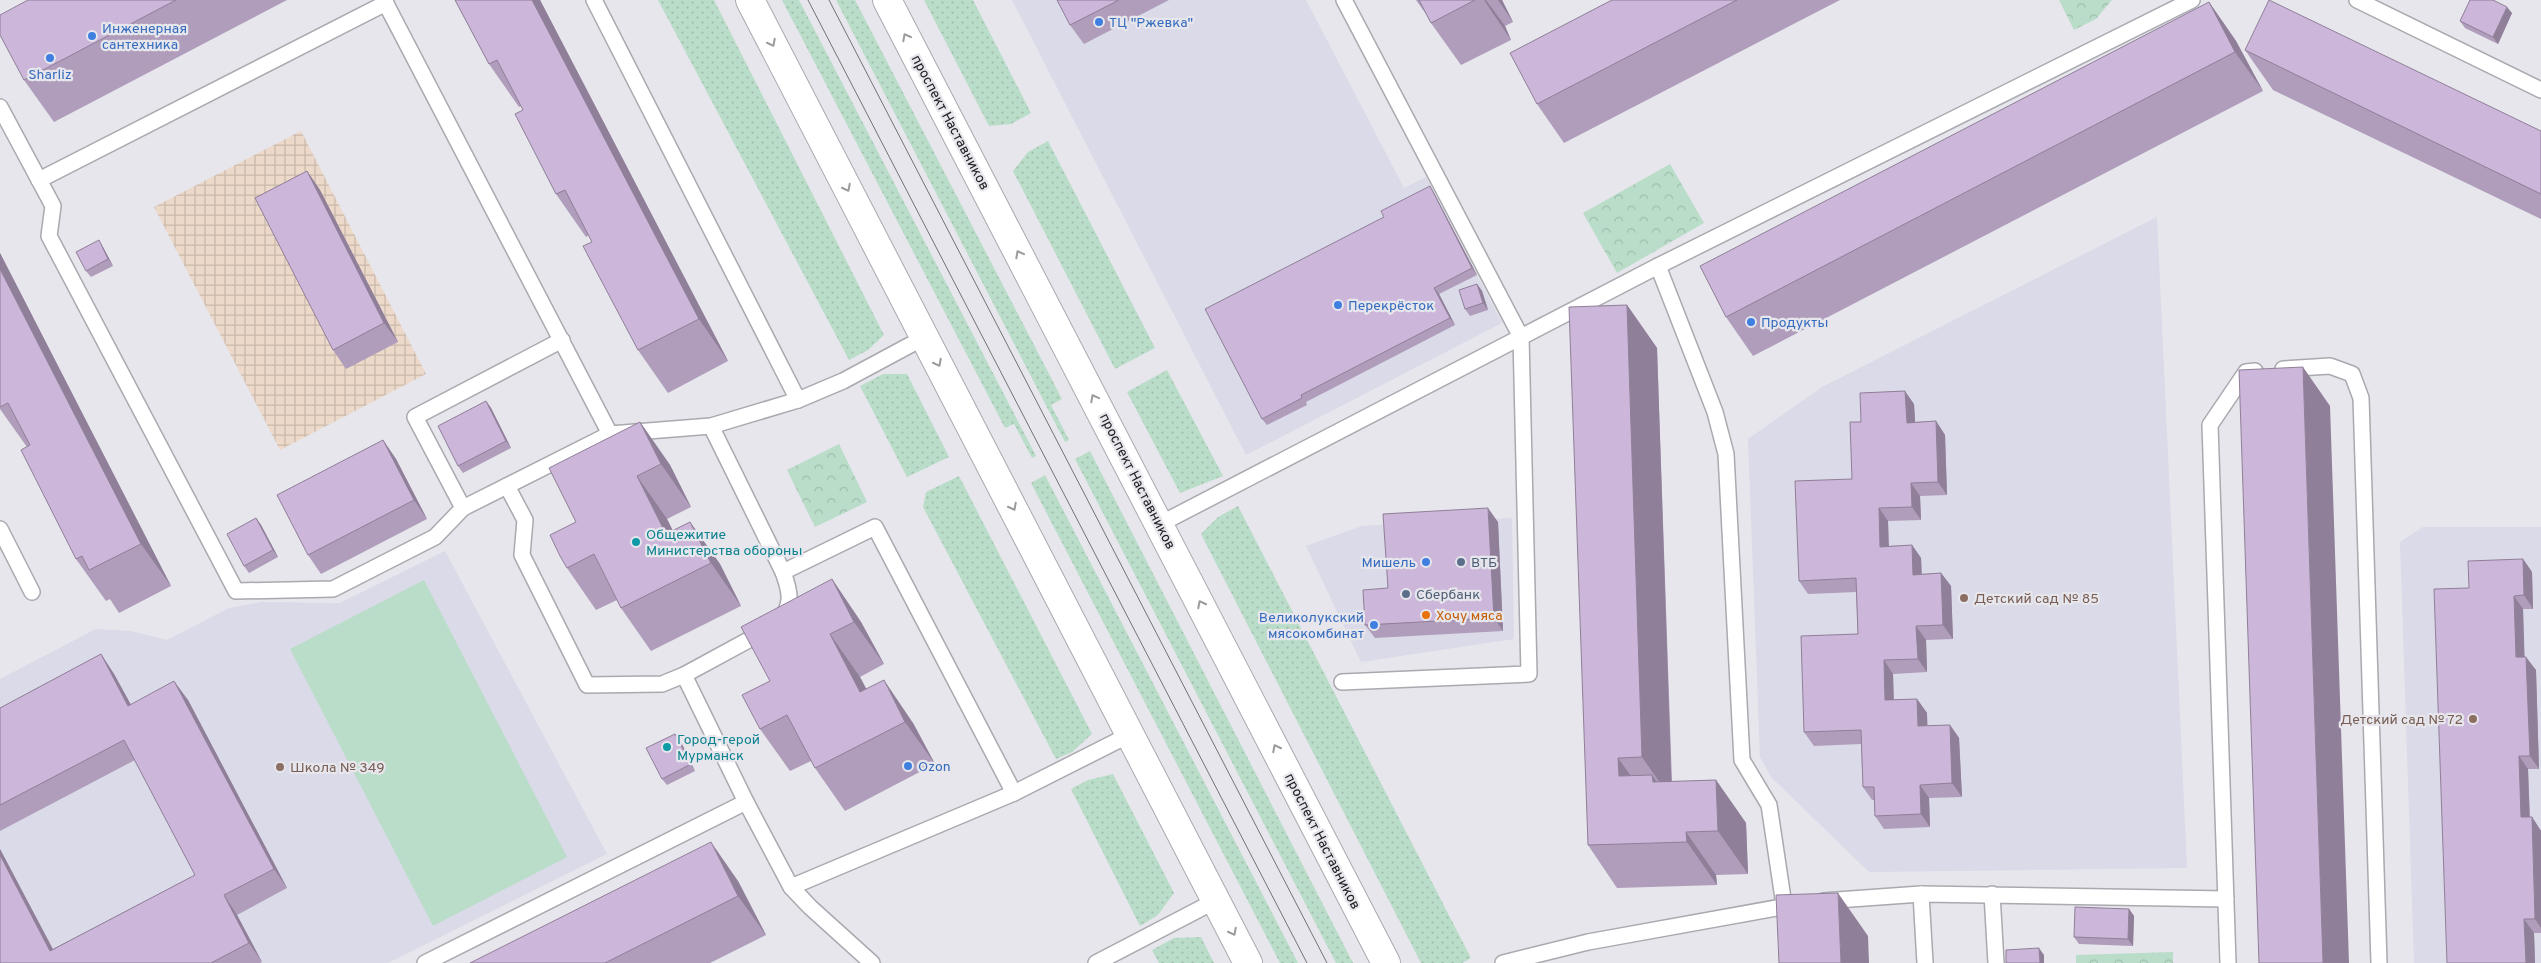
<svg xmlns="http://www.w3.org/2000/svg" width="2541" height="963" font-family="Overpass,sans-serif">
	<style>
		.built { fill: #dadae8 }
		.industrial { fill: url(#industrial-grid) }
		.grass { fill: url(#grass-dots) }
		.park { fill: url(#park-crowns) }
		.garden { fill: #baddc9 }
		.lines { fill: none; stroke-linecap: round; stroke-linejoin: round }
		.service-casing { stroke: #a9a9af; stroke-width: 18 }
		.secondary-casing { stroke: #a9a9af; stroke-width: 30 }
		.service { stroke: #fff; stroke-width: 15 }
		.secondary { stroke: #fff; stroke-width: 28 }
		.tram { stroke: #727276; stroke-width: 1 }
		.wall { fill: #af9dbb }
		.shaded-wall { fill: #8f7f98 }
		.building { fill: #ccb6d9; stroke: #8f7f98 }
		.oneway { stroke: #9b9b9c }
		.shop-dot { fill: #3f7fe0; stroke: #e6e6ec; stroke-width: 2 }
		.culture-dot { fill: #0f9aa8; stroke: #e6e6ec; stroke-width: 2 }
		.service-dot { fill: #5c6f8a; stroke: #e6e6ec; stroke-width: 2 }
		.education-dot { fill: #8d6e63; stroke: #e6e6ec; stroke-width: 2 }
		.food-dot { fill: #e8710a; stroke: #e6e6ec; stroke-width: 2 }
		.labels { text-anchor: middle; stroke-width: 4.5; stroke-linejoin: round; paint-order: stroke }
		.shop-label { font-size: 14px; fill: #366cbe; stroke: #e6e6ec; text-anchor: start }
		.street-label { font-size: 14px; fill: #212123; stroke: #e6e6ec }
		.culture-label { font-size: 14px; fill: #0d838f; stroke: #e6e6ec; text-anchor: start }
		.service-label { font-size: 14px; fill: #4e5e75; stroke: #e6e6ec; text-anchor: start }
		.education-label { font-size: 14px; fill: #785e54; stroke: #e6e6ec; text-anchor: start }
		.food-label { font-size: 14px; fill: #c56008; stroke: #e6e6ec; text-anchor: start }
	</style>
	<defs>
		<pattern id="industrial-grid" width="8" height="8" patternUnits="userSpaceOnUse" patternTransform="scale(1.25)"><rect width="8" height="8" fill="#ecd9c9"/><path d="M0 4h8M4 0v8" fill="none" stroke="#cabaac"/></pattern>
		<pattern id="grass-dots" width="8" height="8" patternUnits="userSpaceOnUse" patternTransform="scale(1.25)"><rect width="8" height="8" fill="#baddc9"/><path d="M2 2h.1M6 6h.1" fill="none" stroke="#a0bdac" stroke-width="1.8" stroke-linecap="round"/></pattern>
		<pattern id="park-crowns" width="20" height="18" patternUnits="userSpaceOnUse" patternTransform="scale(1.25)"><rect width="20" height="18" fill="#baddc9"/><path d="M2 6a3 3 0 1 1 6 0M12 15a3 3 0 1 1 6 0" fill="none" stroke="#a0bdac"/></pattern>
	</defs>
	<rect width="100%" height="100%" fill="#e6e6ec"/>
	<g class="built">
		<path d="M 1012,0 L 1306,0 L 1404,188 L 1426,177 L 1502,323 L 1246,455 Z"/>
		<path d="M 2157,217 L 2187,868 L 1869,872 L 1771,777 L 1760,757 L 1748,439 L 1822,387 Z"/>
		<path d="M 1512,518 L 1514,639 L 1361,662 L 1306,546 L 1362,526 Z"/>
		<path d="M 2423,527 L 2541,527 L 2541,963 L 2414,963 L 2400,542 Z"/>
		<path d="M 445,551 L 607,854 L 388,963 L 0,963 L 0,679 L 96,629 L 131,631 L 167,640 L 229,608 L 262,602 L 340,603 Z"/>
	</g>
	<path class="industrial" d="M 301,131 L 426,374 L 280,450 L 154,207 Z"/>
	<g class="grass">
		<path d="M 658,0 L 714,0 L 884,335 L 868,350 L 849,360 Z"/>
		<path d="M 782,0 L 799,0 L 1036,456 L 1032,458 L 1014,424 L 1005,428 Z"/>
		<path d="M 836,0 L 855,0 L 1062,399 L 1051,405 L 1069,440 L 1065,442 Z"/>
		<path d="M 924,0 L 973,0 L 1031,113 L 1011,124 L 989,126 Z"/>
		<path d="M 1048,141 L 1155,348 L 1115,369 L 1013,171 L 1028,152 Z"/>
		<path d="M 1167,370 L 1223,476 L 1180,493 L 1127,392 Z"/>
		<path d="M 883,374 L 907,374 L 949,457 L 907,477 L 860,386 Z"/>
		<path d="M 1090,451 L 1353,963 L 1336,963 L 1075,459 Z"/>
		<path d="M 1045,475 L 1298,963 L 1280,963 L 1031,483 Z"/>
		<path d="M 959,476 L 1092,734 L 1072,752 L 1056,759 L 923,507 L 926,492 Z"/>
		<path d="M 1238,506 L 1471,958 L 1462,963 L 1421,963 L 1201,534 L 1218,517 Z"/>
		<path d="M 1113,774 L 1174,893 L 1158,915 L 1140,926 L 1071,789 L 1088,780 Z"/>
		<path d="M 1201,937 L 1214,963 L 1159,963 L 1152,950 L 1174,938 Z"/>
	</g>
	<g class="park">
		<path d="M 2059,0 L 2112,0 L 2096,19 L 2074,30 Z"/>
		<path d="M 1670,164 L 1704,223 L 1617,273 L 1583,213 Z"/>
		<path d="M 839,444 L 867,502 L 815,527 L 787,470 Z"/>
		<path d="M 2173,952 L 2173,963 L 2076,963 L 2076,955 Z"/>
	</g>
	<path class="garden" d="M 424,580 L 567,857 L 433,926 L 290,649 Z"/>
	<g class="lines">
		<defs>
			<g id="service">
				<path d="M 384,0 L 610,434 L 711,426 L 798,400 L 843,381 L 925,337"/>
				<path d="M 594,0 L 798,400"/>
				<path d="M 2357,0 L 2541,90"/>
				<path d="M 0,107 L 53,206 L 49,236 L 236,591 L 333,589 L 435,537 L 463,508"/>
				<path d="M 39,180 L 386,3"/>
				<path d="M 1658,266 L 1715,412 L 1726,454 L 1742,760 L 1769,805 L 1784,905"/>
				<path d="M 562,340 L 415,417 L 463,508 L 610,434"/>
				<path d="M 2283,369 L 2330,366 L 2352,374 L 2361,398 L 2379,963"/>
				<path d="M 507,486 L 525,520 L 522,555 L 587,685 L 662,684 L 684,675 L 778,624 C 793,604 791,594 783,572 L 711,426"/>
				<path d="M 1160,524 L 1521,337 L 1344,0"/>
				<path d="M 0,529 L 32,592"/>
				<path d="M 783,572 L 875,527 L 1014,793"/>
				<path d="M 684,675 L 746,802 L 791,887 L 1014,793 L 1131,734"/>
				<path d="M 1342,682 L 1529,674 L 1521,337 L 1658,266 L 2192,0"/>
				<path d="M 791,887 L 810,907 L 872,963"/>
				<path d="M 1921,894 L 1925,963"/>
				<path d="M 1992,894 L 1996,963"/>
				<path d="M 1823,901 L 1921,894 L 2226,899"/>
				<path d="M 425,963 L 746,802"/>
				<path d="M 1096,963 L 1217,900"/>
				<path d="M 1503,963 L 1588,942 L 1798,904"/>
				<path d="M 2228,963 L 2210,425 L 2246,372 L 2255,371"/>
			</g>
			<g id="secondary">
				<path d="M 750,0 L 1248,963"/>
				<path d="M 887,0 L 1386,963"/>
			</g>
		</defs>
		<use href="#service" class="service-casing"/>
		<use href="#secondary" class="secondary-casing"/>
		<use href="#service" class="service"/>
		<use href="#secondary" class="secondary"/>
		<g class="tram">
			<path d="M 808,0 L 1307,963"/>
			<path d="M 829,0 L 1327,963"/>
		</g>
	</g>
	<g class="wall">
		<path d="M 28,0 L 287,0 L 54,122 L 24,80 Z"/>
		<path d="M 455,0 L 540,0 L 728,361 L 668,393 L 638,350 L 589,235 L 586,237 L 556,194 L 521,106 L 519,107 L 489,64 Z"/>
		<path d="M 1057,0 L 1169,0 L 1084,44 L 1070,25 Z"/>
		<path d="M 1416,0 L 1502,0 L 1513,22 L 1505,26 L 1511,40 L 1461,65 L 1431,23 L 1426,14 Z"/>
		<path d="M 1612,0 L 1840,0 L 1564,143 L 1537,104 Z"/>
		<path d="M 2209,2 L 2236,41 L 2263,91 L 1753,356 L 1726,317 Z"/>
		<path d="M 2512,13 L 2498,44 L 2465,28 L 2460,21 Z"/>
		<path d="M 2245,50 L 2541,131 L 2541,219 L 2273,90 Z"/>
		<path d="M 307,171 L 320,190 L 398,342 L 346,369 L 333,350 Z"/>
		<path d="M 1430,186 L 1434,193 L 1477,275 L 1439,294 L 1455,325 L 1306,402 L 1307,405 L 1267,425 L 1262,419 Z"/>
		<path d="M 103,247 L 113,266 L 91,277 L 86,271 Z"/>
		<path d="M 0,253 L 171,586 L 119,613 L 110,599 L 106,601 L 76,559 L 27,447 L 0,409 Z"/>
		<path d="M 1477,284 L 1482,291 L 1488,310 L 1470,316 L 1465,309 Z"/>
		<path d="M 1627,305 L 1657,348 L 1672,782 L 1716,780 L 1746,823 L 1748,874 L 1716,875 L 1717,885 L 1617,888 L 1588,845 Z"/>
		<path d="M 486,401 L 491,408 L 511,448 L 463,473 L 458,466 Z"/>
		<path d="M 1914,404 L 1915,422 L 1936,421 L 1945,435 L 1947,495 L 1920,496 L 1921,520 L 1888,521 L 1889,546 L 1912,545 L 1921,558 L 1922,574 L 1941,573 L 1951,586 L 1953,639 L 1926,640 L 1927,672 L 1893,674 L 1894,700 L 1917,699 L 1927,713 L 1927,726 L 1950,725 L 1959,738 L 1962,797 L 1929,798 L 1930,827 L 1884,829 L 1875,816 L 1874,800 L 1872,800 L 1863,787 L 1861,744 L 1814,746 L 1804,732 L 1858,634 L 1856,592 L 1808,594 L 1799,581 L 1852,479 L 1861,422 Z"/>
		<path d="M 640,422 L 670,465 L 691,507 L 667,519 L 673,531 L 690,522 L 720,564 L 741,606 L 651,651 L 621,608 L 617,600 L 596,610 L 567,568 Z"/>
		<path d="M 383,440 L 396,459 L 427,519 L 321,574 L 308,555 Z"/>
		<path d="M 256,518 L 261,525 L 278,557 L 249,573 L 244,566 Z"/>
		<path d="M 1498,522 L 1503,631 L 1375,638 L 1365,625 L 1388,588 Z"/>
		<path d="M 2523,559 L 2532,572 L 2533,609 L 2523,609 L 2524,657 L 2536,670 L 2539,769 L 2528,769 L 2530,817 L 2532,817 L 2541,831 L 2541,933 L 2534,933 L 2535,963 L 2447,963 L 2469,588 Z"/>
		<path d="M 832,579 L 861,622 L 884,664 L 860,677 L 866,689 L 913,723 L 935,764 L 845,811 L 815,768 L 811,761 L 790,771 L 760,729 L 770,681 Z"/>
		<path d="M 101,654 L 114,674 L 131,705 L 188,700 L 287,888 L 237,915 L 262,962 L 260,963 L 0,963 L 0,849 L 53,949 L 195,875 L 135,760 L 0,831 L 0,708 Z"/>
		<path d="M 680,740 L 695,771 L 667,785 L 662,779 Z"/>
		<path d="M 738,881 L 766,935 L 710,963 L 470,963 Z"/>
		<path d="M 2129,909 L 2134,916 L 2133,946 L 2079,944 L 2074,937 Z"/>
	</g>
	<g class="shaded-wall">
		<path d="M 532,0 L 540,0 L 728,361 L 699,319 Z"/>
		<path d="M 1484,0 L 1486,0 L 1505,26 L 1511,40 Z"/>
		<path d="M 1498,0 L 1502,0 L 1513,22 Z"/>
		<path d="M 2209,2 L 2236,41 L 2263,91 L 2235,52 Z"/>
		<path d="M 2507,7 L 2512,13 L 2498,44 L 2493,37 Z"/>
		<path d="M 307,171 L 320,190 L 398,342 L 384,323 Z"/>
		<path d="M 1430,186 L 1434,193 L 1477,275 L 1472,268 Z"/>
		<path d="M 99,240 L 103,247 L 113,266 L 108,259 Z"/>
		<path d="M 0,253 L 171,586 L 141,544 L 0,269 Z"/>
		<path d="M 1477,284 L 1482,291 L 1488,310 L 1483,303 Z"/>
		<path d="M 1434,288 L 1439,294 L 1455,325 L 1450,318 Z"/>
		<path d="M 1627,305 L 1657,348 L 1672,800 L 1642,757 Z"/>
		<path d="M 2303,367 L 2330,406 L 2349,963 L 2323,963 Z"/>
		<path d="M 1905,391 L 1914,404 L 1916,436 L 1907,423 Z"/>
		<path d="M 486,401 L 491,408 L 511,448 L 506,441 Z"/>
		<path d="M 1936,421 L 1945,435 L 1947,495 L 1938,482 Z"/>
		<path d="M 640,422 L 670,465 L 691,507 L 661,464 Z"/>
		<path d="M 383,440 L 396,459 L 427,519 L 414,500 Z"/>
		<path d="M 637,476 L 667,519 L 693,572 L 666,534 Z"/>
		<path d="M 1911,483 L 1920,496 L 1921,520 L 1912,507 Z"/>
		<path d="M 1488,508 L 1498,522 L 1503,631 L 1494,618 Z"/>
		<path d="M 1879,508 L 1888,521 L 1889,560 L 1880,547 Z"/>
		<path d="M 256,518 L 261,525 L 278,557 L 273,550 Z"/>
		<path d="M 690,522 L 720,564 L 741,606 L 711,563 Z"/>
		<path d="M 1912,545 L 1921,558 L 1922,588 L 1913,575 Z"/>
		<path d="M 2523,559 L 2532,572 L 2533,609 L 2524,595 Z"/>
		<path d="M 1941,573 L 1951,586 L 1953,639 L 1943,625 Z"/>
		<path d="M 832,579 L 861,622 L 884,664 L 854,622 Z"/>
		<path d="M 2514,596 L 2523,609 L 2525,670 L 2516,657 Z"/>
		<path d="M 1916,626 L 1926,640 L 1927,672 L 1918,659 Z"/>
		<path d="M 830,634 L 860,677 L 888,730 L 860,692 Z"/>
		<path d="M 101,654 L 114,674 L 142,725 L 128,706 Z"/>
		<path d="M 2526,657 L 2536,670 L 2539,769 L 2530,756 Z"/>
		<path d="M 1884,660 L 1893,674 L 1894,714 L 1885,700 Z"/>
		<path d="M 884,680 L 913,723 L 935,764 L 905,722 Z"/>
		<path d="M 174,681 L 188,700 L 287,888 L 274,869 Z"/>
		<path d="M 1917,699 L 1927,713 L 1928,739 L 1918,726 Z"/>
		<path d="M 1950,725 L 1959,738 L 1962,797 L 1952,783 Z"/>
		<path d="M 675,734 L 680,740 L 695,771 L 691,764 Z"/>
		<path d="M 2519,756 L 2528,769 L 2530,831 L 2521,817 Z"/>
		<path d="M 1618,758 L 1648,800 L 1619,776 Z"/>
		<path d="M 1652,775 L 1682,818 L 1653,782 Z"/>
		<path d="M 1716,780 L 1746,823 L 1748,874 L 1718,831 Z"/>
		<path d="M 1920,785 L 1929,798 L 1930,827 L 1921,814 Z"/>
		<path d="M 2532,817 L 2541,831 L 2541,928 L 2535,919 Z"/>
		<path d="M 1686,832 L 1716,875 L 1717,885 L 1687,842 Z"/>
		<path d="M 711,842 L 738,881 L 766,935 L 738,896 Z"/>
		<path d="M 0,849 L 60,963 L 50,951 L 0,855 Z"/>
		<path d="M 1838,893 L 1868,936 L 1869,963 L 1841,963 Z"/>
		<path d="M 224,895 L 237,915 L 262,962 L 249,943 Z"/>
		<path d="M 2129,909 L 2134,916 L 2133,946 L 2128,939 Z"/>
		<path d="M 2524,919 L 2534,933 L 2535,963 L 2526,963 Z"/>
		<path d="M 2039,948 L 2044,955 L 2044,963 L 2040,963 Z"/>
	</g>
	<g class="building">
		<path d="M 28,0 L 176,0 L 24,80 L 0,35 L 0,15 Z"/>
		<path d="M 455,0 L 532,0 L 699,319 L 638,350 L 583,246 L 592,242 L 565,190 L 556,194 L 515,114 L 523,110 L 497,60 L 489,64 Z"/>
		<path d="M 1057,0 L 1119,0 L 1070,25 Z"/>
		<path d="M 1419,0 L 1475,0 L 1431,23 Z"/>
		<path d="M 1612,0 L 1737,0 L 1537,104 L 1510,53 Z"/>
		<path d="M 2269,0 L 2541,131 L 2541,194 L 2245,50 Z"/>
		<path d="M 2470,0 L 2493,0 L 2507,7 L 2493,37 L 2460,21 Z"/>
		<path d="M 2209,2 L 2235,52 L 1726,317 L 1700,266 Z"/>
		<path d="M 307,171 L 384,323 L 333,350 L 255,198 Z"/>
		<path d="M 1430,186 L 1472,268 L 1434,288 L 1450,318 L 1301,395 L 1302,398 L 1262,419 L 1205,309 L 1384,217 L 1381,211 Z"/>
		<path d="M 99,240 L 108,259 L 86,271 L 76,252 Z"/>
		<path d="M 0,269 L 141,544 L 89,570 L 82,556 L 76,559 L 21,450 L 30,445 L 8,403 L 0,407 Z"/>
		<path d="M 1477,284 L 1483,303 L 1465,309 L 1459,290 Z"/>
		<path d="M 1627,305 L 1642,757 L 1618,758 L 1619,776 L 1652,775 L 1653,782 L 1716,780 L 1718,831 L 1686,832 L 1687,842 L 1588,845 L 1569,307 Z"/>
		<path d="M 2303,367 L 2323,963 L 2259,963 L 2239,370 Z"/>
		<path d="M 1905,391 L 1907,423 L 1936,421 L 1938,482 L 1911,483 L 1912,507 L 1879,508 L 1880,547 L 1912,545 L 1913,575 L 1941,573 L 1943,625 L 1916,626 L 1918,659 L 1884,660 L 1885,700 L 1917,699 L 1918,726 L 1950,725 L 1952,783 L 1920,785 L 1921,814 L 1875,816 L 1874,787 L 1863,787 L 1861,730 L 1804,732 L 1801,636 L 1858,634 L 1856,578 L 1799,581 L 1795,481 L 1852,479 L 1850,422 L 1861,422 L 1860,393 Z"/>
		<path d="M 486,401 L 506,441 L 458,466 L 438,426 Z"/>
		<path d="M 640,422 L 661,464 L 637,476 L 666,534 L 690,522 L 711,563 L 621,608 L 594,554 L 567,568 L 560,556 L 550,535 L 576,522 L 549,468 Z"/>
		<path d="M 383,440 L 414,500 L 308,555 L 277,495 Z"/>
		<path d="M 1488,508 L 1494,618 L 1365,625 L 1363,590 L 1388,588 L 1383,514 Z"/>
		<path d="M 256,518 L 273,550 L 244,566 L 227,534 Z"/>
		<path d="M 2523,559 L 2524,595 L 2514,596 L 2516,657 L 2526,657 L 2530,756 L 2519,756 L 2521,817 L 2532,817 L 2535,919 L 2524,919 L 2526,963 L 2447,963 L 2434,589 L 2469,588 L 2468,561 Z"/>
		<path d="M 832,579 L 854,622 L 830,634 L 860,692 L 884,680 L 905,722 L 815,768 L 787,715 L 760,729 L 742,695 L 770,681 L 741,627 Z"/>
		<path d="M 101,654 L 128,706 L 174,681 L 274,869 L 224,895 L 249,943 L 211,963 L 0,963 L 0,855 L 50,951 L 195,875 L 124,740 L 0,805 L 0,708 Z"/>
		<path d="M 675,734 L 691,764 L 662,779 L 646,748 Z"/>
		<path d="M 711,842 L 738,896 L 605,963 L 470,963 Z"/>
		<path d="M 1838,893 L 1841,963 L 1779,963 L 1776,895 Z"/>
		<path d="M 2075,907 L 2129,909 L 2128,939 L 2074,937 Z"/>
		<path d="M 2039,948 L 2040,963 L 2006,963 L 2006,950 Z"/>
	</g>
	<defs><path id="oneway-chevron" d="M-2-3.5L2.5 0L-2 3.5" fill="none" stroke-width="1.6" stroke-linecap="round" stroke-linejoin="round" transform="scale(1.25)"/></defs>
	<g class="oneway">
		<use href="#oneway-chevron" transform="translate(906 37) rotate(-118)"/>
		<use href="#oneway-chevron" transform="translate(772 43) rotate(63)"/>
		<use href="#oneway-chevron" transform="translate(847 188) rotate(63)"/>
		<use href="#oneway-chevron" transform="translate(1019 254) rotate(-118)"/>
		<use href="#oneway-chevron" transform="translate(938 363) rotate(63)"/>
		<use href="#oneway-chevron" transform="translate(1094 398) rotate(-118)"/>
		<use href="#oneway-chevron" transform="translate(1013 507) rotate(63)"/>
		<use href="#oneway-chevron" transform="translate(1201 604) rotate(-117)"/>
		<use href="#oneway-chevron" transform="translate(1276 748) rotate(-117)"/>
		<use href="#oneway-chevron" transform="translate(1233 932) rotate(63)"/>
	</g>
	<g class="shop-dot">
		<circle cx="1099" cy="22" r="5"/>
		<circle cx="92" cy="36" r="5"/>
		<circle cx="50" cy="58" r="5"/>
		<circle cx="1338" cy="305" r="5"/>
		<circle cx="1751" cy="322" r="5"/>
		<circle cx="1426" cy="562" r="5"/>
		<circle cx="1374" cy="625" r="5"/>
		<circle cx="908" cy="766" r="5"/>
	</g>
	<g class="culture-dot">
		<circle cx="636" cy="542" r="5"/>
		<circle cx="667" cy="747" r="5"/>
	</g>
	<g class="service-dot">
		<circle cx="1461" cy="562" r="5"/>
		<circle cx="1406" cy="594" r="5"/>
	</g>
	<g class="education-dot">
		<circle cx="1964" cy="598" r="5"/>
		<circle cx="2473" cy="719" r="5"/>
		<circle cx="280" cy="767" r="5"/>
	</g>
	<circle class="food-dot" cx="1426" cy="615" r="5"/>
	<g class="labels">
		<g class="shop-label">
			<text x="1109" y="27">ТЦ "Ржевка"</text>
			<text x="102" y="33">Инженерная<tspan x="102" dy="16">сантехника</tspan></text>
			<text x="50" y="79" text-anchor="middle">Sharliz</text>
			<text x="1348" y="310">Перекрёсток</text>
			<text x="1761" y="327">Продукты</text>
			<text x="1416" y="567" text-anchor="end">Мишель</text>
			<text x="1364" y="622" text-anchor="end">Великолукский<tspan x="1364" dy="16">мясокомбинат</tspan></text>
			<text x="918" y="771">Ozon</text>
		</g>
		<g class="street-label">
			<text transform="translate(951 122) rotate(62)" y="5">проспект Наставников</text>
			<text transform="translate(1138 481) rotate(63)" y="5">проспект Наставников</text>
			<text transform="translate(1323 841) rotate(63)" y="5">проспект Наставников</text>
		</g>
		<g class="culture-label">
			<text x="646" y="539">Общежитие<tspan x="646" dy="16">Министерства обороны</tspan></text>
			<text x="677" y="744">Город-герой<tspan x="677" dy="16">Мурманск</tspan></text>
		</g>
		<g class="service-label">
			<text x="1471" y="567">ВТБ</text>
			<text x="1416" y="599">Сбербанк</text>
		</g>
		<g class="education-label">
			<text x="1974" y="603">Детский сад № 85</text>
			<text x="2463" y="724" text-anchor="end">Детский сад № 72</text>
			<text x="290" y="772">Школа № 349</text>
		</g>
		<g class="food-label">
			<text x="1436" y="620">Хочу мяса</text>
		</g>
	</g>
</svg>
